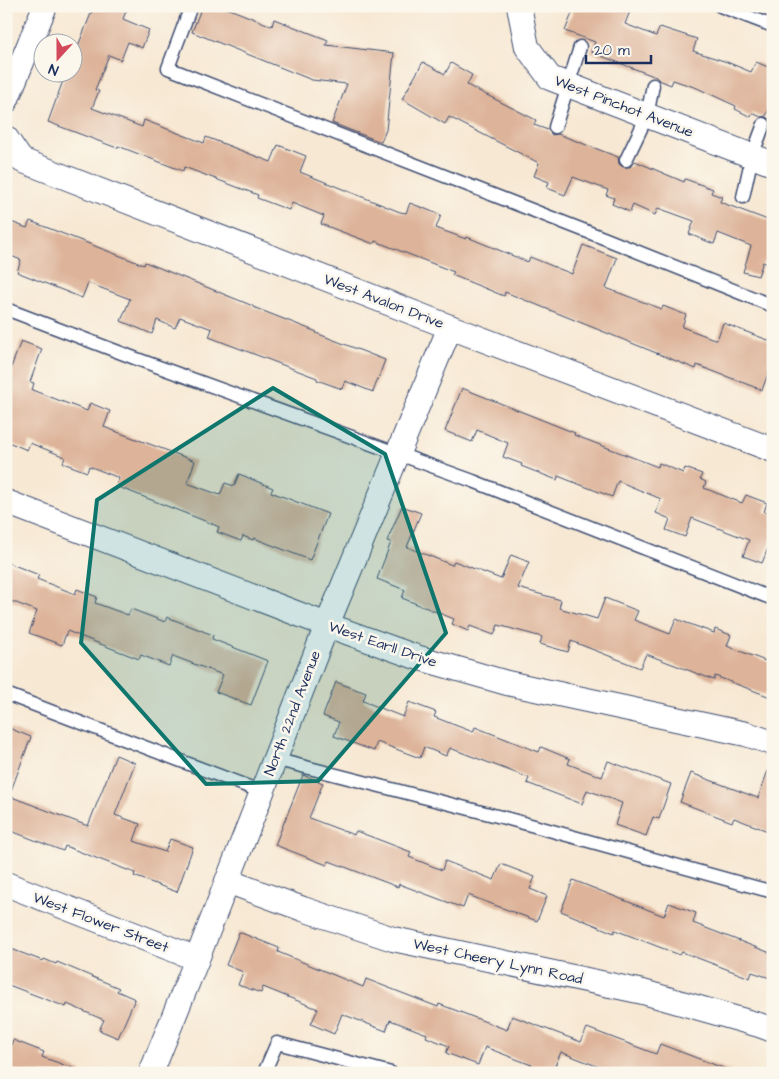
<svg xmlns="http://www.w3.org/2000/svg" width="779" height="1079" font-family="'Architects Daughter',sans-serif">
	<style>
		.building { fill: #ddb399 }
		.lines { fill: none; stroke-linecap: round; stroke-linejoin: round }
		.lane-casing { stroke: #3c4b70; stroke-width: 15 }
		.street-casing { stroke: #3c4b70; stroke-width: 26 }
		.lane { stroke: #fff; stroke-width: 12 }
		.street { stroke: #fff; stroke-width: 24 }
		.marked { fill: #0f766e; fill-opacity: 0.2; stroke: #0f766e; stroke-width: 4; stroke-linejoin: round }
		.labels { text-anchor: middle; stroke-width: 5; stroke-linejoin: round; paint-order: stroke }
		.street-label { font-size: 15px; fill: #1b2f5e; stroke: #fbf7ec }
	</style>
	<rect width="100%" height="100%" fill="#fbf7ec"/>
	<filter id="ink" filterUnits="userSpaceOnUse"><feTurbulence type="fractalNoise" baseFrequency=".02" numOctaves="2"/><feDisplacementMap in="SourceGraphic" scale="10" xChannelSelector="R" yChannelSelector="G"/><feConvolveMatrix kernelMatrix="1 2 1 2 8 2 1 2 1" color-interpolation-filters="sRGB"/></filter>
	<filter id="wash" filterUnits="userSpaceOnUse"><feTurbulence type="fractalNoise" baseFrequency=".0096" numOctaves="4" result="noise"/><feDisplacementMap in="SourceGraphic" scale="20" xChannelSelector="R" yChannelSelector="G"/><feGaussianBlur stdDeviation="1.12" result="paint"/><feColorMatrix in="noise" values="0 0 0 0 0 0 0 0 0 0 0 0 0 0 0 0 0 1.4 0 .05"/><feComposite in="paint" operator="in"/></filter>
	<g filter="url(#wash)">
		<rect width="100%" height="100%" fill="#f7e8d3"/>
		<g id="blocks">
			<g class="building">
				<path d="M 94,6 L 128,6 L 123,19 L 149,30 L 142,48 L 128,42 L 121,60 L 109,55 L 95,90 L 99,91 L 92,108 L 142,127 L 144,120 L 204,143 L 206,137 L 271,162 L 278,145 L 306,156 L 300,172 L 400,212 L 406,213 L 410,203 L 441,215 L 436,228 L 466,239 L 467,237 L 528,262 L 530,257 L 572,274 L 583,245 L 617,258 L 606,288 L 662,309 L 663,306 L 686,315 L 682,327 L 717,340 L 723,323 L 773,342 L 773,361 L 762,390 L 697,365 L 696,369 L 505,292 L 504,296 L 452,275 L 454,272 L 375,241 L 374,244 L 321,224 L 324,216 L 292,203 L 289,210 L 257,198 L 258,195 L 184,167 L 183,171 L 118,146 L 117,148 L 48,122 L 64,78 L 66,79 L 68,72 L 72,72 L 72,61 Z"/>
				<path d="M 202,6 L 222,6 L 272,26 L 274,19 L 328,40 L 326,45 L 394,53 L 386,130 L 381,142 L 332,123 L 347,84 L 312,80 L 192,32 Z"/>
				<path d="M 575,6 L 632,6 L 625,24 L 656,36 L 660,27 L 697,39 L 693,51 L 727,62 L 751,72 L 756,62 L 773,69 L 773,100 L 766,116 L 761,117 L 752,113 L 751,117 L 735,109 L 736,106 L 697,88 L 673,80 L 671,85 L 659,80 L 656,77 L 591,52 L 595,42 L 565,31 Z"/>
				<path d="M 423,62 L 445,74 L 451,63 L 472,75 L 467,85 L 536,120 L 534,125 L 548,130 L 552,135 L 558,134 L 618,157 L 619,164 L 623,167 L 630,167 L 635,161 L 684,182 L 685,179 L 713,189 L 711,193 L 722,197 L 720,202 L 773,222 L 773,266 L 763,262 L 758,276 L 743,272 L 751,246 L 718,233 L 714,244 L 689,234 L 694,221 L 658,208 L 655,215 L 633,205 L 630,212 L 612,204 L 614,198 L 606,195 L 608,190 L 573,177 L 565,195 L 547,188 L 549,182 L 534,176 L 539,163 L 449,117 L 445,124 L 402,99 Z"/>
				<path d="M 6,220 L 27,228 L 30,221 L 144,265 L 145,262 L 253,306 L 253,307 L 317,332 L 316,333 L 385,360 L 373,392 L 345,381 L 342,389 L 317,380 L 317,378 L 209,337 L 212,329 L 180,317 L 175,328 L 157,320 L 152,334 L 121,321 L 130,299 L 88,283 L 82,298 L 17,272 L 21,260 L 6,254 Z"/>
				<path d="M 21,341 L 42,349 L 30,382 L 34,383 L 32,390 L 87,411 L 90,403 L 110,411 L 104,427 L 195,461 L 187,483 L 220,495 L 225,483 L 234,486 L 239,474 L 273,488 L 271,492 L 328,514 L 310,560 L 254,538 L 253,540 L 243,536 L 241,541 L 217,532 L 219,527 L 210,523 L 116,486 L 119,478 L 89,466 L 87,472 L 63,463 L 65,457 L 30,443 L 27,450 L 6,441 L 6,381 Z"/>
				<path d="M 462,388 L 575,433 L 574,435 L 658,467 L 659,463 L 683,473 L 685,468 L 702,474 L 700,479 L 706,482 L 704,488 L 742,503 L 746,495 L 767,503 L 764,512 L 773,515 L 773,536 L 762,563 L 743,556 L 749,540 L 692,518 L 685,537 L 666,530 L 670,519 L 656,513 L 661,499 L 618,481 L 612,497 L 558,476 L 557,480 L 521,466 L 522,464 L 503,457 L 508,443 L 477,430 L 472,442 L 445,431 Z"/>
				<path d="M 402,506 L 421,513 L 407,547 L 452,565 L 454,561 L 501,579 L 511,555 L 529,562 L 518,588 L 561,600 L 559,608 L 597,619 L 605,598 L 638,611 L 634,620 L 670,634 L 676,619 L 714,633 L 715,629 L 731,635 L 727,646 L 773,664 L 773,698 L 715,676 L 714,680 L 646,654 L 640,668 L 571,641 L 568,652 L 540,644 L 542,637 L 498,625 L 494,635 L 470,626 L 468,631 L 452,624 L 454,619 L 402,598 L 405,590 L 377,579 L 391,542 L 387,541 Z"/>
				<path d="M 6,562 L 39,575 L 37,579 L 75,594 L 77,589 L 97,597 L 95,603 L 128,615 L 131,609 L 165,622 L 167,617 L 213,635 L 212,639 L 268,661 L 251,705 L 216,692 L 223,675 L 173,656 L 169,666 L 141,655 L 139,659 L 67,631 L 62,645 L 29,633 L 37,611 L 6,599 Z"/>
				<path d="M 336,682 L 366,693 L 363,701 L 403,717 L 409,702 L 436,712 L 434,717 L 473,732 L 475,727 L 539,752 L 541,747 L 570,759 L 568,764 L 602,777 L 608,761 L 671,784 L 659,819 L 653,817 L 646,836 L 615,825 L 622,803 L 587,790 L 582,804 L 527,783 L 529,778 L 450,748 L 446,756 L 424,747 L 420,758 L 377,742 L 374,751 L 334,736 L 339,722 L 323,716 Z"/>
				<path d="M 6,727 L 31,737 L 9,796 L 88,826 L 116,755 L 135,763 L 115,815 L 140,824 L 134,841 L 165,852 L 170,839 L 193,847 L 177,892 L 134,876 L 135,873 L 65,846 L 63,851 L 6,829 Z"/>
				<path d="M 771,762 L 773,763 L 773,833 L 734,818 L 732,822 L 680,802 L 691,773 L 758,798 Z"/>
				<path d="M 303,775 L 323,783 L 309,818 L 354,835 L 356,831 L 411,852 L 409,857 L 442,870 L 445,861 L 494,880 L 501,864 L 535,877 L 530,889 L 547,896 L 537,921 L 468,895 L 463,908 L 399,884 L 398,887 L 329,861 L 327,865 L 275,845 Z"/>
				<path d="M 573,880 L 664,916 L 669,903 L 696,913 L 693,923 L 773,954 L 773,979 L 752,972 L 750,978 L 682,952 L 680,955 L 615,930 L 614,933 L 561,911 Z"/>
				<path d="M 239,932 L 279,948 L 278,952 L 363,987 L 366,979 L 438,1007 L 439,1004 L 507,1030 L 512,1016 L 581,1042 L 587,1028 L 656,1054 L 660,1044 L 731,1071 L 731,1073 L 597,1073 L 599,1067 L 561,1052 L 552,1073 L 485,1047 L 478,1065 L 446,1053 L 449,1046 L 426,1037 L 427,1034 L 390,1020 L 386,1031 L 342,1014 L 334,1034 L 311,1024 L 318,1009 L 263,987 L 261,993 L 238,985 L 243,972 L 226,965 Z"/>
				<path d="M 6,947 L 43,961 L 44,959 L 56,964 L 57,962 L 119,988 L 117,991 L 135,999 L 118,1038 L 99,1030 L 104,1020 L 67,1004 L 66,1007 L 6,984 Z"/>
				<path d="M 13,1040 L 44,1052 L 42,1057 L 81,1071 L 81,1073 L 22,1073 L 6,1067 L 6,1057 Z"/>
			</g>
		</g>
	</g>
	<g filter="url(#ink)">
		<use href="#blocks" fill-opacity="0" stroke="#3c4b70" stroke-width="1"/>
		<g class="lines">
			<defs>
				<g id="lane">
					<path d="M 191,6 L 168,68 L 606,239 L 773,306"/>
					<path d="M 720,6 L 773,26"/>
					<path d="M 555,127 L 580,47"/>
					<path d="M 626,160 L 647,116 L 653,85"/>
					<path d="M 743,197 L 752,156 L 764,124"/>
					<path d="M 6,309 L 137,359 L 473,481 L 773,599"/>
					<path d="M 6,694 L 262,792"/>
					<path d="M 274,759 L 509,819 L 773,892"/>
					<path d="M 264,1073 L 277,1043 L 391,1073"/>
				</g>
				<g id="street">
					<path d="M 519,6 L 527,47 L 550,78 L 773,164"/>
					<path d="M 6,101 L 45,6"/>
					<path d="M 6,138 L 21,160 L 450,327 L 773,450"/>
					<path d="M 6,502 L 327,625 L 416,657 L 507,683 L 746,734 L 773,743"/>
					<path d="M 227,881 L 303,909 L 393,939 L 643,992 L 759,1025 L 773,1030"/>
					<path d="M 6,884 L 197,959"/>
					<path d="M 151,1073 L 197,959 L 327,625 L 450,327"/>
				</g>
			</defs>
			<use href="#lane" class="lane-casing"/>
			<use href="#street" class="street-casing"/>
			<use href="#lane" class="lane"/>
			<use href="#street" class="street"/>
		</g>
	</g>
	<path class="marked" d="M 273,388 L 385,454 L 446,633 L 318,781 L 206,784 L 81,643 L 97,500 Z"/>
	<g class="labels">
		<g class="street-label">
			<text transform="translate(624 106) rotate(21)" y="5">West Pinchot Avenue</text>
			<text transform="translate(384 301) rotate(21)" y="5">West Avalon Drive</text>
			<text transform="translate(383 644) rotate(19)" y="5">West Earll Drive</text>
			<text transform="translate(292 713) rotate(-69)" y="5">North 22nd Avenue</text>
			<text transform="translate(101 922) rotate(21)" y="5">West Flower Street</text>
			<text transform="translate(498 961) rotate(12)" y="5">West Cheery Lynn Road</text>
		</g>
	</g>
	<rect width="779" height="1079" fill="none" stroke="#fbf7ec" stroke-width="25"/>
	<g transform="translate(58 58) rotate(201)"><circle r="24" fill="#fbf7ec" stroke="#a1a7b3"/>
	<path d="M0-4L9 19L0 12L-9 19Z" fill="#d1495b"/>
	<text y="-8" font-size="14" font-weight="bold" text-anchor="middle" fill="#1b2f5e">N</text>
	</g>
	<path d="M586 55v8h65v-8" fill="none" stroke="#1b2f5e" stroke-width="2.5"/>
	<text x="594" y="55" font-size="15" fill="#1b2f5e" stroke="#fbf7ec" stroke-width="4" paint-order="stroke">20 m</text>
</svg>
